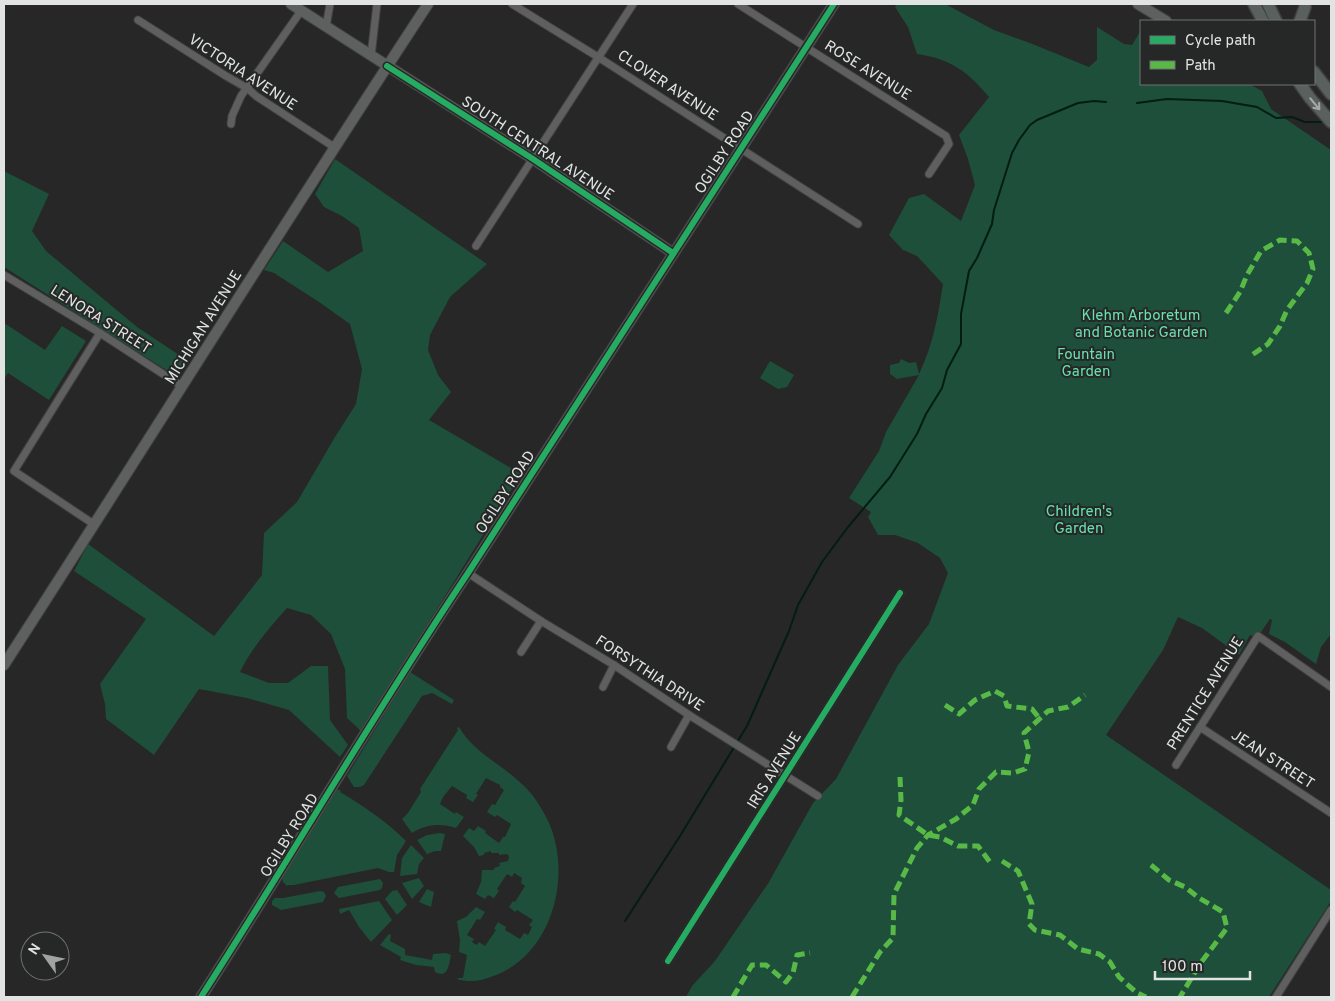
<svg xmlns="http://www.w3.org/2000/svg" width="1335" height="1001" font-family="Overpass,sans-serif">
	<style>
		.green { fill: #1d4f3a }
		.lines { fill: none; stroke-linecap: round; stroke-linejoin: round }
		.stream { stroke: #041d12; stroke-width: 2 }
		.street-casing { stroke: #424242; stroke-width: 9 }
		.secondary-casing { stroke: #424242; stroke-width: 12 }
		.primary-casing { stroke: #424242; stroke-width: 14 }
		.street { stroke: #5e5f5e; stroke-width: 7 }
		.secondary { stroke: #5d605e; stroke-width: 10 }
		.primary { stroke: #5a605d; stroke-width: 11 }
		.quiet { stroke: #58b947; stroke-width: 5; stroke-dasharray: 10 5; stroke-linecap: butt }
		.cycleway-casing { stroke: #262827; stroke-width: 9 }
		.cycleway { stroke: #26ab63; stroke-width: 6 }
		.oneway { stroke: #a5a9a7 }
		.labels { text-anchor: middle; stroke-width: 4; stroke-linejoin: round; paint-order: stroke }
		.street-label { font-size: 15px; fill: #e2e4e3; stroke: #262827 }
		.park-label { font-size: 15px; fill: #66e3ad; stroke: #262827 }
	</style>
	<rect width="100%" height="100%" fill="#272727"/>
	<g class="green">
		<path d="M 897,4 L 945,4 L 994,30 L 1030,43 L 1089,67 L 1097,60 L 1097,27 L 1124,44 L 1132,45 L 1141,30 L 1141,84 L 1249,84 L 1262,91 L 1271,109 L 1331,150 L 1331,634 L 1321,647 L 1316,664 L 1285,642 L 1269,634 L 1272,620 L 1270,619 L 1261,632 L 1252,636 L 1250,635 L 1239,655 L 1202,628 L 1178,617 L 1163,650 L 1106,735 L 1331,890 L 1331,901 L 1269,997 L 686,997 L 692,986 L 715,961 L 769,882 L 813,803 L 836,779 L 898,665 L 929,624 L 948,573 L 940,558 L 918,543 L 895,535 L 878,535 L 868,517 L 871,512 L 849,498 L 879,451 L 886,432 L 919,375 L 897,379 L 890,374 L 890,365 L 899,363 L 901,359 L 909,363 L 916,362 L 919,374 C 933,345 938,316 943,284 L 917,256 L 903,250 L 889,235 L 909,198 L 924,194 L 961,221 L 975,185 L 968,159 L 959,135 L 989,97 C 967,71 951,59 917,54 L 908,27 L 895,7 Z"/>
		<path d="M 335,159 L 487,264 L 450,297 L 430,335 L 428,350 L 438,375 L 451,392 L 429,420 L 521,474 L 361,731 L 347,718 L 345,669 L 331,634 L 311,615 L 287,608 C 269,628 251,649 240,672 L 269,683 L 288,683 L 311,666 L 328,666 L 330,720 L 348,745 L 340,757 L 289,710 L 247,698 L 199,689 L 154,755 L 106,719 L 105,704 L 100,684 L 146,619 L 74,571 L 88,544 L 214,636 L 262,575 L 264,533 L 297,502 L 335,437 L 356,404 L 362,369 L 350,324 L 319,302 L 274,273 L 264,270 L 283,241 L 328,272 L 363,251 L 359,228 L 342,216 L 324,207 L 315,194 Z"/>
		<path d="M 4,171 L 49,194 L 32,231 L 46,251 L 137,327 L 188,361 L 174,375 L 4,267 Z"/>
		<path d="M 4,323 L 45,350 L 62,326 L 86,341 L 49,400 L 8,373 L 4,379 Z"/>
		<path d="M 770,361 L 794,375 L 787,387 L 778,389 L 760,378 Z"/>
		<path d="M 410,672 L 454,700 L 452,704 L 432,693 L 422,696 L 364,785 L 360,787 L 354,787 L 347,776 Z"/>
		<path d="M 459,727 C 474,753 503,765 523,785 C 534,795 543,810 549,823 C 572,875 553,953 496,975 C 482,981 470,983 457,979 L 458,978 L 463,978 L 467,955 L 459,952 L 460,940 L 457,921 L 466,917 L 476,907 L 485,912 L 480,920 L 477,919 L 467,935 L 474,939 L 472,942 L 477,945 L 479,942 L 485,946 L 496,930 L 494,929 L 498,922 L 506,927 L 505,930 L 520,939 L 524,933 L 528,935 L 532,927 L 529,925 L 533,920 L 517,910 L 515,912 L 509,907 L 513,901 L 515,902 L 525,886 L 521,883 L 522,878 L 514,873 L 512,877 L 507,874 L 497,889 L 499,891 L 494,898 L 488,895 L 485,899 L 476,894 L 481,882 L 482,870 L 494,870 L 494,868 L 500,866 L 499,863 L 508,861 L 509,856 L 507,854 L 499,855 L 499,853 L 491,853 L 491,851 L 484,853 L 484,855 L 479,856 L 474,847 L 463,836 L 469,828 L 474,831 L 478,826 L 486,831 L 485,833 L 499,843 L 503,837 L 505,837 L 511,824 L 497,815 L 495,817 L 487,812 L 492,804 L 495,805 L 504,790 L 500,787 L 500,785 L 486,778 L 476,794 L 478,795 L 473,802 L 466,798 L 467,795 L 452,786 L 443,797 L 440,804 L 455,814 L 456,812 L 464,817 L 456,828 C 441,823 426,824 412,833 L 402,819 L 408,813 L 421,792 L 420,789 L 458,730 L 457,728 Z"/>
		<path d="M 336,790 L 341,790 L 340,792 C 364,806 387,822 406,841 L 397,855 L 394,872 L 389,872 L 378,868 L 294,885 L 288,885 L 287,886 L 283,882 L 282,877 Z"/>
		<path d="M 440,833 L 445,834 L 441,851 L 435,851 L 427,854 L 417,840 L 427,835 Z"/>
		<path d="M 411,845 L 424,858 L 419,864 L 417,874 L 400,876 L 402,858 Z"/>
		<path d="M 419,878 L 424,886 L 412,899 L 402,883 Z"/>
		<path d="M 380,879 L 383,883 L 382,888 L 380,890 L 339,898 L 334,893 L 338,887 Z"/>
		<path d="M 427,889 L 434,892 L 431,907 L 419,902 Z"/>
		<path d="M 397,890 L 407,905 L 397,915 L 385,899 L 392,891 Z"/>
		<path d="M 320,891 L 324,892 L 326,896 L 323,902 L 281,910 L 272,905 L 272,901 L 275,898 L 283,898 Z"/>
		<path d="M 379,901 L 392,920 L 371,942 L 359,927 L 349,910 L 340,914 L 339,909 Z"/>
		<path d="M 389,934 L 391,935 L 390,941 L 405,949 L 405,955 L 432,960 L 433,954 L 446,953 L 451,955 C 449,965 448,979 435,972 L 434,967 L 416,965 L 400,960 L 401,957 L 380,945 Z"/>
	</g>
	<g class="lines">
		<g class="stream">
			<path d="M 1137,103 L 1167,99 L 1222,101 L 1257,107 L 1276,118 L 1292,117 L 1305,122 L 1324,122"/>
			<path d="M 625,921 L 680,836 L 747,726 L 789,631 L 798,605 L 822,562 L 848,527 L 890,477 L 917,434 L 926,414 L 942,388 L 947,370 L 961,344 L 961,314 L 969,271 L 977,258 L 992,224 L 994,210 L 1012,153 L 1019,140 L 1030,125 L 1037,120 L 1078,103 L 1094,101 L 1106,102"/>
		</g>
		<defs>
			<g id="street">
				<path d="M 512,4 L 598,57 L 858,224"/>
				<path d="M 738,4 L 946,136 L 949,144 L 929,174"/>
				<path d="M 138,20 L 226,76 L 247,88 L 256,96 L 334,147"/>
				<path d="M 326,27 L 330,4"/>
				<path d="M 371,56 L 377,4"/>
				<path d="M 231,124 L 232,116 L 241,96 L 301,11"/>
				<path d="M 476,246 L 633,4"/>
				<path d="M 4,275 L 100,333 L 183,387"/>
				<path d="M 95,525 L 14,471 L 100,333"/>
				<path d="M 468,573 L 541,621 L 614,665 L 689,715 L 818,796"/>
				<path d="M 521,652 L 541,621"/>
				<path d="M 603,687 L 614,665"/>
				<path d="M 1200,727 L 1331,813"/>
				<path d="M 671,747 L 689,715"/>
				<path d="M 1176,765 L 1258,636 L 1331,687"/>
				<path d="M 668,961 L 900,593"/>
				<path d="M 1276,997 L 1331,910"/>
			</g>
			<g id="secondary">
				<path d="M 291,4 L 533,159 L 673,253"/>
				<path d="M 1138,4 L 1166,21"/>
				<path d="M 4,665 C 146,445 284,223 428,4"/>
				<path d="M 201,997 C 291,857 375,712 468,573 L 834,4"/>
			</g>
			<g id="primary">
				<path d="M 1254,4 L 1263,21"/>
				<path d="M 1268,4 L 1276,21"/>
				<path d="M 1300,21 L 1305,7"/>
				<path d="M 1314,72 L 1331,94"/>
				<path d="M 1300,84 L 1310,98 L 1331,122"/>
			</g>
		</defs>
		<use href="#street" class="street-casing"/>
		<use href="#secondary" class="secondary-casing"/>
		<use href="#primary" class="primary-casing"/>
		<use href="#street" class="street"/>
		<use href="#secondary" class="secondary"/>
		<use href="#primary" class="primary"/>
		<g class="quiet">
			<path d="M 1226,313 L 1240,292 L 1247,275 L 1261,251 L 1280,240 L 1297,241 L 1309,253 L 1313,269 L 1307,283 L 1287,310 L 1280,326 L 1268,344 L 1249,357"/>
			<path d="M 945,705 L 959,714 L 975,700 L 995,691 L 1004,696 L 1007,706 L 1032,709 L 1039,718"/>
			<path d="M 900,777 L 901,800 L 899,815 L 928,835 L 940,837 L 958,846 L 978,846 L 992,865"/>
			<path d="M 1002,861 L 1018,871 L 1032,904 L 1029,924 L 1035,930 L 1060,935 L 1078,949 L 1099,954 L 1110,962 L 1119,977 L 1137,993 L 1146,997"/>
			<path d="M 1151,865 L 1169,880 L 1185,887 L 1199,898 L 1223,912 L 1227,928 L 1200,964 L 1180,997"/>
			<path d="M 733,997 L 752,965 L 766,965 L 786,982 L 793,973 L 797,955 L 810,953"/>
			<path d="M 852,997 L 880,952 L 893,938 L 894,894 L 917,848 L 928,835 L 956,819 L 973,805 L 979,789 L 996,772 L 1013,773 L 1025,769 L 1029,752 L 1024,733 L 1048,711 L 1068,707 L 1085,695"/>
		</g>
		<defs>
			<g id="cycleway">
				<path d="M 387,66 L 533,159 L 673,253"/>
				<path d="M 668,961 L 900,593"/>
				<path d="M 201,997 C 291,857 375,712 468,573 L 834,4"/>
			</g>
		</defs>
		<use href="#cycleway" class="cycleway-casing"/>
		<use href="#cycleway" class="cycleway"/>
	</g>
	<defs><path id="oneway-shaft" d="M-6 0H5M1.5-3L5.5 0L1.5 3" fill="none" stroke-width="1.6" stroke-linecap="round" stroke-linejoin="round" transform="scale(1.25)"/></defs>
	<use class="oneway" href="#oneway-shaft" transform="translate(1315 104) rotate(50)"/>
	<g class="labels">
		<g class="street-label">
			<text transform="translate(868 70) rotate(32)" y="5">ROSE AVENUE</text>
			<text transform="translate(243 72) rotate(33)" y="5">VICTORIA AVENUE</text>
			<text transform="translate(668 85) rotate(33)" y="5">CLOVER AVENUE</text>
			<text transform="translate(538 148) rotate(33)" y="5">SOUTH CENTRAL AVENUE</text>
			<text transform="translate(724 152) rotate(-57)" y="5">OGILBY ROAD</text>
			<text transform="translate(101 319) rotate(32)" y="5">LENORA STREET</text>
			<text transform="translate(203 327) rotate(-58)" y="5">MICHIGAN AVENUE</text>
			<text transform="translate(505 492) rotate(-57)" y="5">OGILBY ROAD</text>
			<text transform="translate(650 673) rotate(33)" y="5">FORSYTHIA DRIVE</text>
			<text transform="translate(1205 693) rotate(-58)" y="5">PRENTICE AVENUE</text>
			<text transform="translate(1273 759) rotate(33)" y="5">JEAN STREET</text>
			<text transform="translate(774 770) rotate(-58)" y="5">IRIS AVENUE</text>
			<text transform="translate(289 835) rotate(-58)" y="5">OGILBY ROAD</text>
		</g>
		<g class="park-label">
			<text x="1141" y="320">Klehm Arboretum<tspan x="1141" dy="17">and Botanic Garden</tspan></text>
			<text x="1086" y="359">Fountain<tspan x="1086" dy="17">Garden</tspan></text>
			<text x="1079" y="516">Children's<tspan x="1079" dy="17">Garden</tspan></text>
		</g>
	</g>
	<rect width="1335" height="1001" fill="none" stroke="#e2e4e3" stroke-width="10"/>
	<rect x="1140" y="20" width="175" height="65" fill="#262827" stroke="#717372"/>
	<rect x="1150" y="36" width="25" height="8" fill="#26ab63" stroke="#717372"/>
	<text x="1185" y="45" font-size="15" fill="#e2e4e3">Cycle path</text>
	<rect x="1150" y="61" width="25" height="8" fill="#58b947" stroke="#717372"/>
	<text x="1185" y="70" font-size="15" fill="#e2e4e3">Path</text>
	<g transform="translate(45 956) rotate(303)"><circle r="24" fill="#262827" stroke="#717372"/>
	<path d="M0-4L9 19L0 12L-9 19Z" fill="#a1a2a1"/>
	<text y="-8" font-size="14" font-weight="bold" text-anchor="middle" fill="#e2e4e3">N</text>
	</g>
	<path d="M1155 971v8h95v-8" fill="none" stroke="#e2e4e3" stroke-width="2.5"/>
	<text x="1162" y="971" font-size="15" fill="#e2e4e3" stroke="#262827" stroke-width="4" paint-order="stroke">100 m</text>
</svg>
